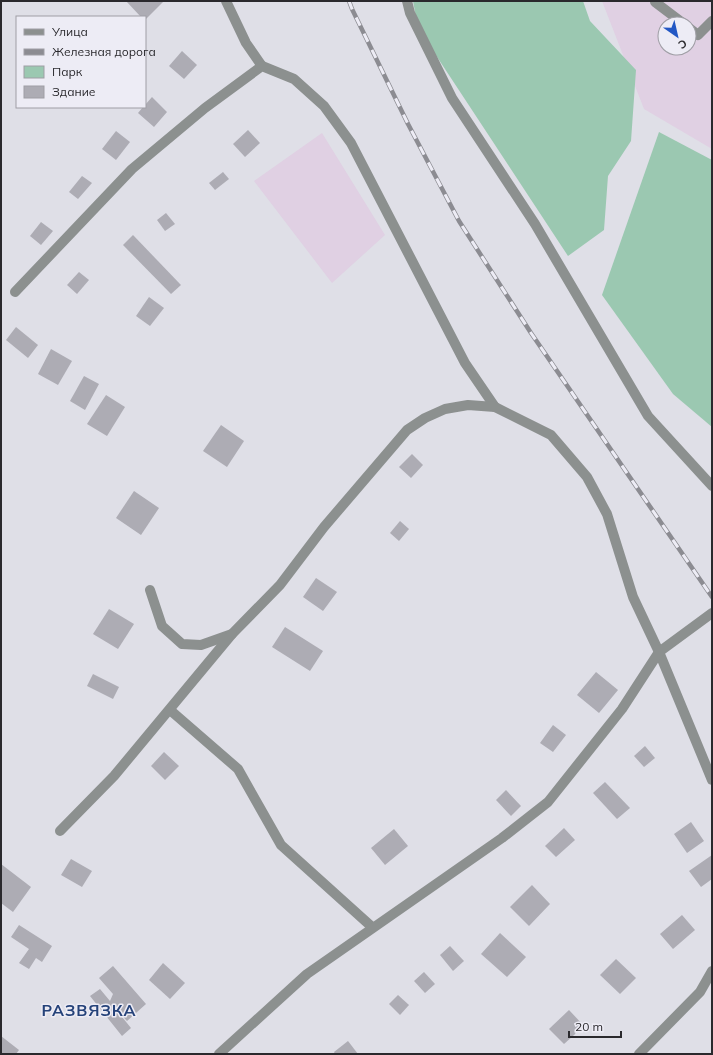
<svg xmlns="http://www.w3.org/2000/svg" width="713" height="1055" font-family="Mulish,sans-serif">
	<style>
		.industrial { fill: #e0d0e3; fill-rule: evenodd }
		.green { fill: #9bc8b1 }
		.building { fill: #adacb4 }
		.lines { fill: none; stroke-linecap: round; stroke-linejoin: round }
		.minor { stroke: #8c908f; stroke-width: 10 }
		.rail-casing { stroke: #8c8c92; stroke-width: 4.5 }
		.rail { stroke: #edecf5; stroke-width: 3; stroke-dasharray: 9; stroke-linecap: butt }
		.labels { text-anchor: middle; stroke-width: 3; stroke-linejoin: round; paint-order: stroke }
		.district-label { font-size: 16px; font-weight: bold; letter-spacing: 1px; fill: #254279; stroke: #edecf5 }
	</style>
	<rect width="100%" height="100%" fill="#dfdfe7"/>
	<g class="industrial">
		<path d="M 602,1 L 712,1 L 712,149 L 644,109 ZM 665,24 L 689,24 L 689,48 L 665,48 Z"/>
		<path d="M 322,133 L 385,235 L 332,283 L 254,181 Z"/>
	</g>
	<g class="green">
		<path d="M 413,1 L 583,1 L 590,21 L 636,70 L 631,141 L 608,176 L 604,230 L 568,256 L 418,28 Z"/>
		<path d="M 659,132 L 712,160 L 712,427 L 673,394 L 602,295 Z"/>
	</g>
	<g class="building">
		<path d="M 126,1 L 164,1 L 145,20 L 145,17 L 141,17 Z"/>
		<path d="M 182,51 L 197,65 L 184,79 L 169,66 Z"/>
		<path d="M 152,97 L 167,112 L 154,127 L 138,113 L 143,107 L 145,107 L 145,105 Z"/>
		<path d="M 248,130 L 260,143 L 245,157 L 233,144 Z"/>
		<path d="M 116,131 L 130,142 L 116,160 L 102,149 Z"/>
		<path d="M 223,172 L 229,179 L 215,190 L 209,183 Z"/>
		<path d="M 82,176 L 92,183 L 78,199 L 69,192 Z"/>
		<path d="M 166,213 L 175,224 L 165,231 L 157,220 Z"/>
		<path d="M 41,222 L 53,231 L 41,245 L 30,236 Z"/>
		<path d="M 133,235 L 181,285 L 171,294 L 123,245 Z"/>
		<path d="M 79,272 L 89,280 L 77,294 L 67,285 Z"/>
		<path d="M 149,297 L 164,308 L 150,326 L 136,316 Z"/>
		<path d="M 16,327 L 38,345 L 28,358 L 6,340 Z"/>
		<path d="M 51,349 L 72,361 L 58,385 L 38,374 Z"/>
		<path d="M 84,376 L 99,384 L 85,410 L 70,401 Z"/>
		<path d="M 106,395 L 125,407 L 107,436 L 87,424 Z"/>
		<path d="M 221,425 L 244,441 L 227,467 L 203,451 Z"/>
		<path d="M 412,454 L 423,465 L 411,478 L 399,467 Z"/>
		<path d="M 134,491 L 159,508 L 141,535 L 116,518 Z"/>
		<path d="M 400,521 L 409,529 L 399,541 L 390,533 Z"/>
		<path d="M 316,578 L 337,592 L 323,611 L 303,597 Z"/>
		<path d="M 109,609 L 134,624 L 118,649 L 93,634 Z"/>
		<path d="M 285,627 L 323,651 L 310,671 L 272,647 Z"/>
		<path d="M 596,672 L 618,690 L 599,713 L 577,695 Z"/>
		<path d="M 93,674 L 119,687 L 113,699 L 87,686 Z"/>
		<path d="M 553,725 L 566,735 L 553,752 L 540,743 Z"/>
		<path d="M 645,746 L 655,758 L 644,767 L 634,756 Z"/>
		<path d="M 164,752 L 179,766 L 165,780 L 151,766 Z"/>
		<path d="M 605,782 L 630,808 L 617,819 L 593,793 Z"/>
		<path d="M 506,790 L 521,806 L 511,816 L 496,800 Z"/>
		<path d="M 691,822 L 704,841 L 687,853 L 674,834 Z"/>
		<path d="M 564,828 L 575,840 L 556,857 L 545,846 Z"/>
		<path d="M 394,829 L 408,846 L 385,865 L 371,848 Z"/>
		<path d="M 712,855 L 712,879 L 701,887 L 689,871 Z"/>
		<path d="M 71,859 L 92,871 L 82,887 L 61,875 Z"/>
		<path d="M 1,864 L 31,887 L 13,912 L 1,903 Z"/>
		<path d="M 532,885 L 550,904 L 529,926 L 510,907 Z"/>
		<path d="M 682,915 L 695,930 L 673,949 L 660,934 Z"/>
		<path d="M 19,925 L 52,946 L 42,962 L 36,958 L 29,969 L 19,963 L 29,949 L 11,937 Z"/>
		<path d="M 500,933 L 526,957 L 507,977 L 481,954 Z"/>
		<path d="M 450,946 L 464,961 L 453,971 L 440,955 Z"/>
		<path d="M 616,959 L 636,978 L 620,994 L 600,975 Z"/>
		<path d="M 163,963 L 185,983 L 170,999 L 149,980 Z"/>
		<path d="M 113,966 L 146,1004 L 127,1021 L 114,1007 L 131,1028 L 122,1036 L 90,996 L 100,989 L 110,1001 L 113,994 L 99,978 Z"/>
		<path d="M 424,972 L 435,984 L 425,993 L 414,981 Z"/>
		<path d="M 398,995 L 409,1005 L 400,1015 L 389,1004 Z"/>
		<path d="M 569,1010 L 584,1026 L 564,1044 L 549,1029 Z"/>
		<path d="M 1,1036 L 19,1050 L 16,1054 L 1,1054 Z"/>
		<path d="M 348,1041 L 358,1054 L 335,1054 L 334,1052 Z"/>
	</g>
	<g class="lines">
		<g class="minor">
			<path d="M 226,1 L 246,43 L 262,66"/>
			<path d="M 407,1 L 410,13 L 452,98 L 535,224 L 648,416 L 712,486"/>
			<path d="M 655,1 L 655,2 L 684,24"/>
			<path d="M 689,28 L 698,35 L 712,21"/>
			<path d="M 15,292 L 132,169 L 205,108 L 262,66 L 294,79 L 324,106 L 351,143 L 465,363 L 495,407"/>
			<path d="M 150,590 L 162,626 L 182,644 L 201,645 L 232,634 L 280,585 L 324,527 L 407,430 L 425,418 L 445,409 L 468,405 L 495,407 L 551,435 L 587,477 L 607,514 L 633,597 L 659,652 L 712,780"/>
			<path d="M 170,710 L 238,769 L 281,845 L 372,927"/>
			<path d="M 60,831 L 114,776 L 232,634"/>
			<path d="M 219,1054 L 307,974 L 502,838 L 548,802 L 622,709 L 659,652 L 712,613"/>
			<path d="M 639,1054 L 700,992 L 712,971"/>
		</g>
		<defs>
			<path id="rail" d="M 349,1 L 352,9 L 408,124 L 459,221 L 531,333 L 712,597"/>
		</defs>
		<use href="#rail" class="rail-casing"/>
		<use href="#rail" class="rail"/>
	</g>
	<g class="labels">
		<g class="district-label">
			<text x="89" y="1016">РАЗВЯЗКА</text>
		</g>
	</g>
	<rect width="713" height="1055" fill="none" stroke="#2a292d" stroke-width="4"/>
	<rect x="16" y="16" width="130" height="92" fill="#edecf5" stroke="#9f9ea5"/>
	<rect x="24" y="29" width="20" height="6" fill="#8c908f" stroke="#9f9ea5"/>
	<text x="52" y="36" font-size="12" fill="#2a292d">Улица</text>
	<rect x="24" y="49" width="20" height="6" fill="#8c8c92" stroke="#9f9ea5"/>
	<text x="52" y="56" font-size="12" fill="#2a292d">Железная дорога</text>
	<rect x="24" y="66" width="20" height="12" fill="#9bc8b1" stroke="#9f9ea5"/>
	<text x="52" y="76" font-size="12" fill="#2a292d">Парк</text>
	<rect x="24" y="86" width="20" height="12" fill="#adacb4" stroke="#9f9ea5"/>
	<text x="52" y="96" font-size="12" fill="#2a292d">Здание</text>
	<g transform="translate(677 36) rotate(146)"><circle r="19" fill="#edecf5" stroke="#9f9ea5"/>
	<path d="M0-3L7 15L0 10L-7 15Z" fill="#2257c4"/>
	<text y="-6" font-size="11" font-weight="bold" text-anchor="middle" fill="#2a292d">С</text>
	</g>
	<path d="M569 1031v6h52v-6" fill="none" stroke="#2a292d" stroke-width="2"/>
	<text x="575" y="1031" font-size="12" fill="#2a292d" stroke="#edecf5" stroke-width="3" paint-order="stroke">20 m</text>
</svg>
